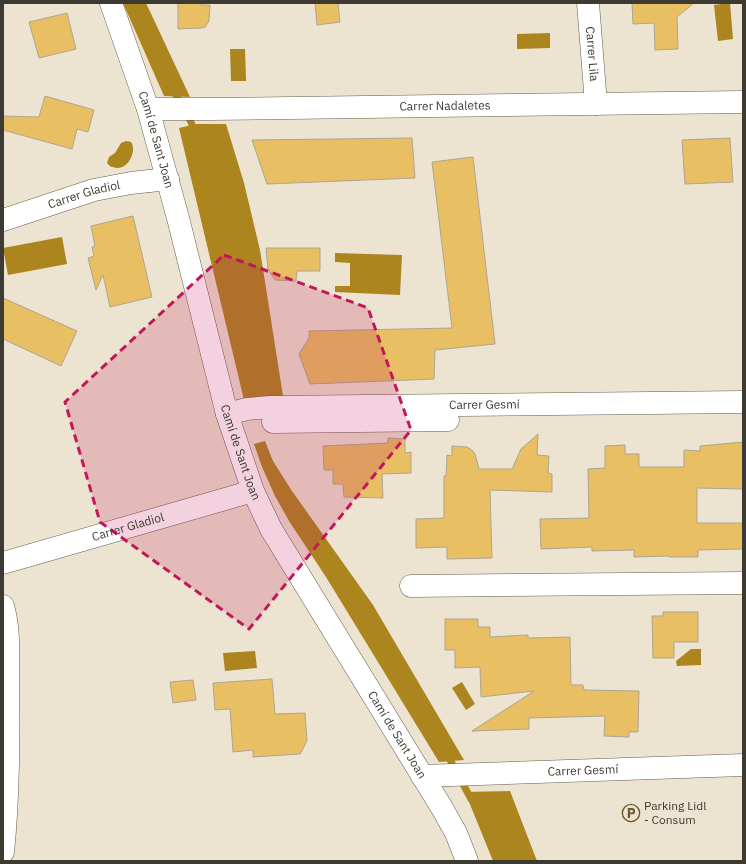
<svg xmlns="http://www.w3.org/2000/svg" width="746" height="864" font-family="'IBM Plex Sans',sans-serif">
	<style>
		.water { fill: #ac851e }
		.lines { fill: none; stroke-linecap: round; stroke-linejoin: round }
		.stream { stroke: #ac851e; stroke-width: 7 }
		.building { fill: #e8bf62; stroke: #aea594 }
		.street-casing { stroke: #655d4d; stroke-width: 23 }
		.street { stroke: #fff; stroke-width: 22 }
		.marked { fill: #c2185b; fill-opacity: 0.2; stroke: #c2185b; stroke-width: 3; stroke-dasharray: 8 5; stroke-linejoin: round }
		.labels { text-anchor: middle; stroke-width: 3; stroke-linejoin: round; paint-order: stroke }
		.street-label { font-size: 12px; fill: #3d3a32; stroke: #ece3d0 }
		.poi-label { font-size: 12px; fill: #3d3a32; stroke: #ece3d0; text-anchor: start }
	</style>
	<rect width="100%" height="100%" fill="#ece3d0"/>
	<g class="water">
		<path d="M 123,3 L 146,3 L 190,97 L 164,96 Z"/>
		<path d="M 730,3 L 733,39 L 718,41 L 714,5 Z"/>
		<path d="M 550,33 L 550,48 L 517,49 L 517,34 Z"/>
		<path d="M 230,49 L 245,49 L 246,81 L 231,81 Z"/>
		<path d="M 196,124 L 226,124 L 244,183 L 260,250 L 283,396 L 244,400 L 179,128 Z"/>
		<path d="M 126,141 L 131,142 C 138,152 126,173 113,167 C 110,167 109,165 107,163 L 109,157 L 115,153 L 121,143 Z"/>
		<path d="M 62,237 L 67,264 L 8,275 L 3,248 Z"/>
		<path d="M 335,253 L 402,255 L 400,295 L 335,292 L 335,286 L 350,286 L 350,263 L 335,262 Z"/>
		<path d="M 265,441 L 273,461 L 292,491 L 373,605 L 464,760 L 439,762 L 326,577 L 289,521 L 275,496 L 262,467 L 254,444 Z"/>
		<path d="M 691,649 L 701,649 L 701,665 L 677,666 L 676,661 Z"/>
		<path d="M 255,651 L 257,668 L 225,671 L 223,653 Z"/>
		<path d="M 462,682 L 475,704 L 466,710 L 452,688 Z"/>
		<path d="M 510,791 L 537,861 L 493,861 L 465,792 Z"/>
	</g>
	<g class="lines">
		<g class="stream">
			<path d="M 172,88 L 191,122 L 195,134"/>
			<path d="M 447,754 L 471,799"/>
		</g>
	</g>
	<g class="building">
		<path d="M 178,3 L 201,3 L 201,5 L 210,5 L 209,21 L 205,27 L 201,28 L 178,29 Z"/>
		<path d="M 315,3 L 338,3 L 340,22 L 317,25 Z"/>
		<path d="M 632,3 L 694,3 L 677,17 L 678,49 L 655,50 L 654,23 L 633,24 Z"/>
		<path d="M 67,13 L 76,49 L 39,58 L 29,22 Z"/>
		<path d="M 45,96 L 94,110 L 88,132 L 77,129 L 72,149 L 3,130 L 3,116 L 39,117 Z"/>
		<path d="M 412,138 L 415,178 L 267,184 L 252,140 Z"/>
		<path d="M 730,138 L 733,182 L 685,184 L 682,140 Z"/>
		<path d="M 473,157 L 495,344 L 435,350 L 434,379 L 310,384 L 299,354 L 309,338 L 309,331 L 452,328 L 432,162 Z"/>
		<path d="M 133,216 L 152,297 L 110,307 L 103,275 L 96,290 L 88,258 L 94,256 L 92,247 L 95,246 L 91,226 Z"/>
		<path d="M 266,248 L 320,248 L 320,271 L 297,271 L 296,281 L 275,280 L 268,269 Z"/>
		<path d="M 3,298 L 77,331 L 61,366 L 3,339 Z"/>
		<path d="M 538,434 L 537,455 L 549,456 L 548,473 L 552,474 L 552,492 L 490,490 L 492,558 L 447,559 L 447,547 L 416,548 L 416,519 L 444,518 L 444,476 L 446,476 L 447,455 L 452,456 L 452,446 L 467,447 L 472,450 L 475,454 L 479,469 L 512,469 L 521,449 Z"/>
		<path d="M 388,438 L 405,439 L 405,453 L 411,452 L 411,473 L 382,474 L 383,498 L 344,497 L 343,484 L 333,484 L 333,470 L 324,470 L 323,446 L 388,443 Z"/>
		<path d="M 743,442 L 743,489 L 697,488 L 697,523 L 743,523 L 743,549 L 698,550 L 698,557 L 669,557 L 669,556 L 634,557 L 634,550 L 592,551 L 592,547 L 541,549 L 540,519 L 589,518 L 588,469 L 605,468 L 605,446 L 625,445 L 625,454 L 639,454 L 639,467 L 684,467 L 684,450 L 700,451 L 700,446 Z"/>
		<path d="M 663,612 L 698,612 L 698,642 L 674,642 L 674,658 L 653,658 L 652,616 L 663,616 Z"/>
		<path d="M 445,619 L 478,619 L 478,627 L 490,627 L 490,637 L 528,635 L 528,638 L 570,637 L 571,685 L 583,685 L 584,690 L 639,691 L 638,732 L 629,732 L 629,737 L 604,736 L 605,716 L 529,718 L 529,729 L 472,731 L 534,691 L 481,697 L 480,667 L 455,668 L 455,650 L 445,650 Z"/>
		<path d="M 272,679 L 275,714 L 305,713 L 307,741 L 300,754 L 253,757 L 253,750 L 233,752 L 230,709 L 215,710 L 213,683 Z"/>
		<path d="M 193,680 L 196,700 L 173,703 L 170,682 Z"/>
	</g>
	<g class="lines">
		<defs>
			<g id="street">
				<path id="s1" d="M 111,3 L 148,109 L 178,218 L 227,414 L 253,491 L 271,529 L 442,808 L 456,833 L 467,861"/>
				<path id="s2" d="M 588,3 L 596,104"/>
				<path id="s3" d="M 148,109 L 210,109 L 743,102"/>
				<path id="s4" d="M 3,220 L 94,190 L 131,183 L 168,179"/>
				<path id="s5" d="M 227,414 L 247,409 L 270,407 L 743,402"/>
				<path d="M 273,422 L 448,420"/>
				<path id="s6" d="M 3,563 L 253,491"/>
				<path d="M 411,586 L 743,583"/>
				<path d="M 3,606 C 10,630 8,657 8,681 C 9,738 9,795 3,852"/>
				<path id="s7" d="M 422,776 L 743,765"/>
			</g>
		</defs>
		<use href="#street" class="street-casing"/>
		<use href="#street" class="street"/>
	</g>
	<path class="marked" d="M 224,255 L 368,308 L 411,430 L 249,629 L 100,522 L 65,402 Z"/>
	<defs>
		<symbol id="parking-ring" viewBox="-11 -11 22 22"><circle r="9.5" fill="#ece3d0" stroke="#6f5a29" stroke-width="1.5"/><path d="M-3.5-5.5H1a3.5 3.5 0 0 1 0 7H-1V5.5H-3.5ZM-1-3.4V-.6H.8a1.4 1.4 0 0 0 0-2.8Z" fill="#6f5a29"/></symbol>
	</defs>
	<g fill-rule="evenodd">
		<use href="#parking-ring" x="621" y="803" width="20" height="20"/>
	</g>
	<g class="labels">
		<g class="street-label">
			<text dy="4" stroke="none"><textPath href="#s2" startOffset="51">Carrer Lila</textPath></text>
			<text dy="4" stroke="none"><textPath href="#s3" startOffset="297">Carrer Nadaletes</textPath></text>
			<text dy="4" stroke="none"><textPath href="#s1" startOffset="144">Camí de Sant Joan</textPath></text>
			<text dy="4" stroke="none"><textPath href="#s4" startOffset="85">Carrer Gladiol</textPath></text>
			<text dy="4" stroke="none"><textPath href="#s5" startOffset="258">Carrer Gesmí</textPath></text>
			<text dy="4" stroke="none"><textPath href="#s1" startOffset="468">Camí de Sant Joan</textPath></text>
			<text dy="4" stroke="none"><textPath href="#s6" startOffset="130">Carrer Gladiol</textPath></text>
			<text dy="4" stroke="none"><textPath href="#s1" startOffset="792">Camí de Sant Joan</textPath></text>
			<text dy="4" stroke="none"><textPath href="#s7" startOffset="161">Carrer Gesmí</textPath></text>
		</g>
		<g class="poi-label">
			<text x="644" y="810">Parking Lidl<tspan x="644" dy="14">- Consum</tspan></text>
		</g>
	</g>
	<rect width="746" height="864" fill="none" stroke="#3d3a32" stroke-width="8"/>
</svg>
